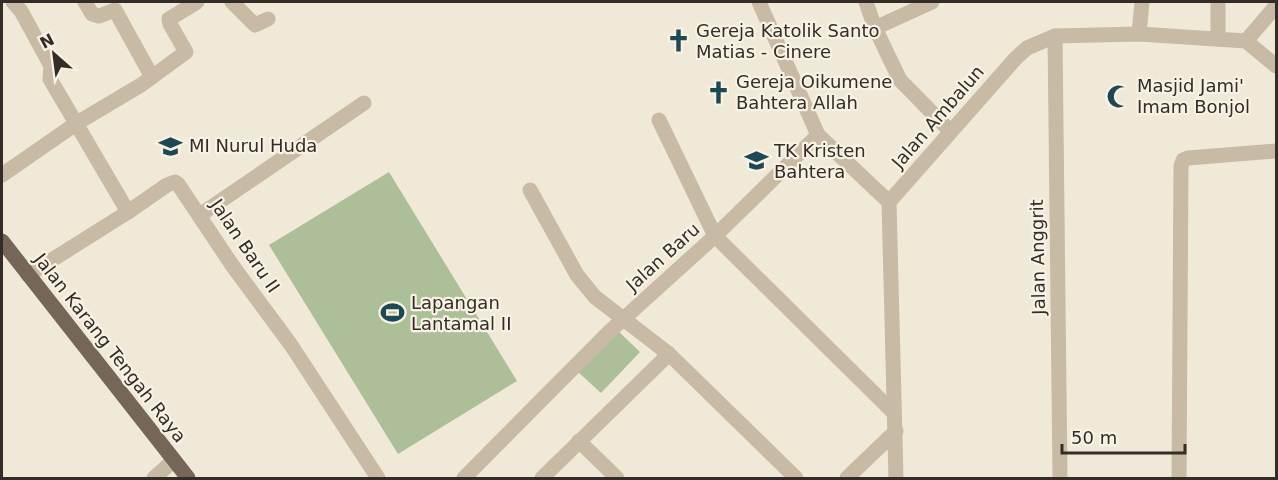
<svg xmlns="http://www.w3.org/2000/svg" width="1278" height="480" font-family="'DejaVu Sans',sans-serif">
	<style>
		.pitch { fill: #adbf99 }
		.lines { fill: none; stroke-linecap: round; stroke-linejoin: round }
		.minor { stroke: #c8baa5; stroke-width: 15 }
		.major { stroke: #766657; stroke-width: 15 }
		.labels { text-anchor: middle; stroke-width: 4.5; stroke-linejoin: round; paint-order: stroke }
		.poi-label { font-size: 18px; fill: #342c26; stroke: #f8f2e4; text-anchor: start }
		.street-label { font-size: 18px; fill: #342c26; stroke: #f8f2e4 }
	</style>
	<rect width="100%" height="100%" fill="#f0e9d8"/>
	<g class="pitch">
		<path d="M 389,172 L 517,381 L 398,454 L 269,245 Z"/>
		<path d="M 618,331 L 640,352 L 601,393 L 578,372 Z"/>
	</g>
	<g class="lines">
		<g class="minor">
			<path d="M 13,2 L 21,11 L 51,66 L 50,79 L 128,212"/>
			<path d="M 85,2 L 92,14 L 99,16 L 115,10 L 152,77"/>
			<path d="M 232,2 L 255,25 L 268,19"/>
			<path d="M 759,2 L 818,135 L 889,202"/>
			<path d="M 866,2 L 875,28 L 900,80 L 950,131"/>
			<path d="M 1218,2 L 1218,39"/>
			<path d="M 875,28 L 932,2"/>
			<path d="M 1139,34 L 1142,2"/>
			<path d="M 1055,36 L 1060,478"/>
			<path d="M 1246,41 L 1276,6"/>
			<path d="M 659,120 L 715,236 L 894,413"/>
			<path d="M 2,175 L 77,123 L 141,85 L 186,52 L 170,24 L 169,19 L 197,2"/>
			<path d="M 530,190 L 577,275 L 595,297 L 669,354 L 796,478"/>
			<path d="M 200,215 L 364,103"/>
			<path d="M 28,275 L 128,212 L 167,185 L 175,182 L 178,184 L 232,265 L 291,345 L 378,478"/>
			<path d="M 579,441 L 617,478"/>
			<path d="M 154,478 L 174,460"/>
			<path d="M 464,478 L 610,331 L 715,236 L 818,135"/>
			<path d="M 542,478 L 669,354"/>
			<path d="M 847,478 L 896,431"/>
			<path d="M 896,478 L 889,202 L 1015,59 L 1027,48 L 1055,36 L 1139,34 L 1246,41 L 1276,66"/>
			<path d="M 1179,478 L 1181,166 L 1183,160 L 1188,158 L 1276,151"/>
		</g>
		<path class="major" d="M 2,241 L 188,478"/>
	</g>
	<defs>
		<symbol id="church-bare" viewBox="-9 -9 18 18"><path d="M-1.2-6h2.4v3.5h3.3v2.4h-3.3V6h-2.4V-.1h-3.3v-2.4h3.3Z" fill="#1d4854" stroke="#f8f2e4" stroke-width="2.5" paint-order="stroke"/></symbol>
		<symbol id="mosque-bare" viewBox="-9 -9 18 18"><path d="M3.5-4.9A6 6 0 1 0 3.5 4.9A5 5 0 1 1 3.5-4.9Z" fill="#1d4854" stroke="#f8f2e4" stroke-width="2.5" paint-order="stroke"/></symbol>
		<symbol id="school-bare" viewBox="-9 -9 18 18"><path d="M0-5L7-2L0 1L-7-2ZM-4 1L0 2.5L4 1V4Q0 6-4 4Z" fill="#1d4854" stroke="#f8f2e4" stroke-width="2.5" paint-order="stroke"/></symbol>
		<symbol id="stadium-bare" viewBox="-9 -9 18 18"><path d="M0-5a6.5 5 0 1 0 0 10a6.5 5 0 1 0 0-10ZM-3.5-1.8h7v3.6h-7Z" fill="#1d4854" stroke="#f8f2e4" stroke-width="2.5" paint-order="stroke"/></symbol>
	</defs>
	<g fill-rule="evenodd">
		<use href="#church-bare" x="662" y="24" width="33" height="33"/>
		<use href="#church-bare" x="702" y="76" width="33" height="33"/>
		<use href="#mosque-bare" x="1102" y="80" width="33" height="33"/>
		<use href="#school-bare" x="154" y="130" width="33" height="33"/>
		<use href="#school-bare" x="740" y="144" width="33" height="33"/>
		<use href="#stadium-bare" x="376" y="296" width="33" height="33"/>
	</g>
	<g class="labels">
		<g class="poi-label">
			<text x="696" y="37">Gereja Katolik Santo<tspan x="696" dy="21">Matias - Cinere</tspan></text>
			<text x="736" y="88">Gereja Oikumene<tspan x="736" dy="21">Bahtera Allah</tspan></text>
			<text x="1137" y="92">Masjid Jami'<tspan x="1137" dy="21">Imam Bonjol</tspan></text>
			<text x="189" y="152">MI Nurul Huda</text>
			<text x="774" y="157">TK Kristen<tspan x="774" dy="21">Bahtera</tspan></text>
			<text x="411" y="309">Lapangan<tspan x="411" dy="21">Lantamal II</tspan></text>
		</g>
		<g class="street-label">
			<text transform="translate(938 117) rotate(-49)" y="6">Jalan Ambalun</text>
			<text transform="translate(245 246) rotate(56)" y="6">Jalan Baru II</text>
			<text transform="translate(663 257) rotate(-42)" y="6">Jalan Baru</text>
			<text transform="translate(1038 257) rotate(-91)" y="6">Jalan Anggrit</text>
			<text transform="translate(110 348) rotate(52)" y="6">Jalan Karang Tengah Raya</text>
		</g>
	</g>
	<rect width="1278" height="480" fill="none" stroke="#342c26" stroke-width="6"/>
	<g transform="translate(54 54) rotate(332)" stroke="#f8f2e4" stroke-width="4.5" paint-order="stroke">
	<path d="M0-4.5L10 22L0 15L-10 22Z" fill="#342c26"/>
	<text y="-9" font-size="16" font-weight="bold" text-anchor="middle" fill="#342c26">N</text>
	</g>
	<path d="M1062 444v9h123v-9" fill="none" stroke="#342c26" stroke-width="3"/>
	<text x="1071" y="444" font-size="18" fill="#342c26" stroke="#f8f2e4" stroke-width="4.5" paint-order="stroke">50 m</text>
</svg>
